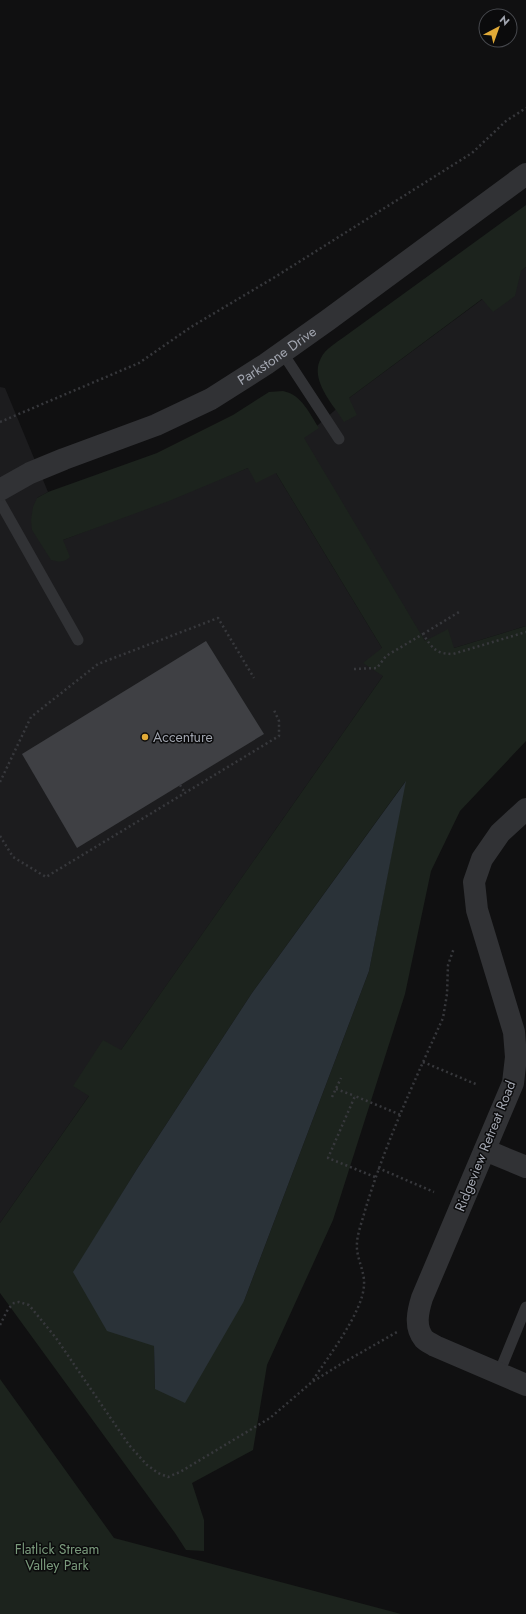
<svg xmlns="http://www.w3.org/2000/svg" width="526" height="1614" font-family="Jost,sans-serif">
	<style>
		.built { fill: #1c1c1e }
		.green { fill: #1c231d; fill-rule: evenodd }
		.water { fill: #2a3238 }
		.building { fill: #3f4044 }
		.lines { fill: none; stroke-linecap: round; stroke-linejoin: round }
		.path { stroke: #37383c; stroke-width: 2.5; stroke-dasharray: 2 3; stroke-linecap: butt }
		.service { stroke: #313235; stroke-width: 11 }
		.minor { stroke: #313235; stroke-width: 22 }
		.poi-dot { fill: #e1aa37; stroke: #0b0b0c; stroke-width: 1.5 }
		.labels { text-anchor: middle; stroke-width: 3; stroke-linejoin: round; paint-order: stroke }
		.street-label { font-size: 14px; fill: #a2a6b0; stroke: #0b0b0c }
		.poi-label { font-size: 14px; fill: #a2a6b0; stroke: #0b0b0c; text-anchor: start }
		.park-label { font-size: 14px; fill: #7a9a7c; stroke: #0b0b0c }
	</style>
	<rect width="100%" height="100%" fill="#101011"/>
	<g class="built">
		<path d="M 526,267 L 526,626 L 454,648 L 425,642 L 303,438 L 349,398 Z"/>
		<path d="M 0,387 L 5,388 L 48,492 L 37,498 L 63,540 L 248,468 L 276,473 L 382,648 L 383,676 L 0,1223 Z"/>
	</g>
	<g class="green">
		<path d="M 526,205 L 526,267 L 521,271 L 515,296 L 493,312 L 482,299 L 349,398 L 357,415 L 344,422 C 333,404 309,380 321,358 C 325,349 336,343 344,337 Z"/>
		<path d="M 283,391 C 302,395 309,413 319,428 L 304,438 L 425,641 L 448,629 L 454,648 L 526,626 L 526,741 L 460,811 L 431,871 L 405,994 L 333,1220 L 267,1365 L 253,1450 L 192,1483 L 204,1520 L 204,1551 L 186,1550 L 175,1533 L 0,1293 L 0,1223 L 89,1096 L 73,1086 L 103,1040 L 121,1050 L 383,676 L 363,663 L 382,648 L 276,473 L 256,483 L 248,468 L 169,501 L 63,540 L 70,557 C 64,563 59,562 51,560 L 32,530 L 31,520 L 33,507 L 37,498 L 48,492 L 157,453 L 233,415 L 269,392 ZM 405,782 L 369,971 L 244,1301 L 155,1389 L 154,1346 L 74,1272 L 137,1169 L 252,993 Z"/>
		<path d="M 0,1379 L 114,1538 L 401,1614 L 0,1614 Z"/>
	</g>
	<path class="water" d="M 406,781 L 369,971 L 244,1301 L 185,1403 L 155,1389 L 154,1346 L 107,1331 L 73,1272 L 137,1169 L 252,993 Z"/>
	<path class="building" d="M 206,641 L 264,734 L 77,848 L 22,754 Z"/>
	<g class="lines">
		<g class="path">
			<path d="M 0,422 L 139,363 L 191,327 L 275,277 L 472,153 L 506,121 L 526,108"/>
			<path d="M 423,634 L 459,612"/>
			<path d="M 354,669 L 377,668 L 386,656 L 423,634 C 432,648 436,654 453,654 L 526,632"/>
			<path d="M 0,782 L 31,717 L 98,664 L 218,618 L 254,678"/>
			<path d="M 180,785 L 185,793"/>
			<path d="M 0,836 L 13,857 L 46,877 L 279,736 L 279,721 L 274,710"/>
			<path d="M 423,1062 L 478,1085"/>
			<path d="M 336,1089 L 355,1096"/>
			<path d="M 332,1097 L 341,1078"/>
			<path d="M 378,1168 L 434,1192"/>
			<path d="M 375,1177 L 328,1158 L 355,1096 L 401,1115"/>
			<path d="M 0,1325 L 8,1309 L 14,1303 L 19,1302 L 29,1305 L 56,1338 L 129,1445 L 147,1465 L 158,1473 L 168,1477 L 180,1472 L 270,1418 L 312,1382 L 341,1364 L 397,1332"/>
			<path d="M 313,1380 C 328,1357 363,1312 364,1285 C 365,1273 358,1261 357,1249 C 356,1237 361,1225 364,1214 C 384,1146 414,1082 443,1018 L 447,994 L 448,965 L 454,948"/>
		</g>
		<g class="service">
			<path d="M 282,352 L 339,439"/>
			<path d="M 0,502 L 78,640"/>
			<path d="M 499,1373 L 526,1307"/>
		</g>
		<g class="minor">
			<path id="s1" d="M 0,490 L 30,473 L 64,459 L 156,425 L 211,399 L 266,364 L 328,320 L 526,174"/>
			<path d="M 526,809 L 500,833 L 482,859 L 474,882 L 477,910 L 514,1032 L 516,1057 L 513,1083 L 422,1298 C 418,1311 414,1327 424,1339 C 427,1342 432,1344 435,1346 L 526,1385"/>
			<path d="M 485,1150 L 526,1167"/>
		</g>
	</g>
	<circle class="poi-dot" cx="145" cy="737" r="4"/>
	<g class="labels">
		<g class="street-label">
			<text dy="5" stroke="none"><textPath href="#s1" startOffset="309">Parkstone Drive</textPath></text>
			<text transform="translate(485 1146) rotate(-68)" y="5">Ridgeview Retreat Road</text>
		</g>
		<g class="poi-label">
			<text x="153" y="742">Accenture</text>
		</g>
		<g class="park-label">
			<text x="57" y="1554">Flatlick Stream<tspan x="57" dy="16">Valley Park</tspan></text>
		</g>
	</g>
	<g transform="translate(498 28) rotate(41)"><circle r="19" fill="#0b0b0c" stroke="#47494e"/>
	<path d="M0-3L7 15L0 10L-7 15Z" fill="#e1aa37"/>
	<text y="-6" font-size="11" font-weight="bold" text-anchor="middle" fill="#a2a6b0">N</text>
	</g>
</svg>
